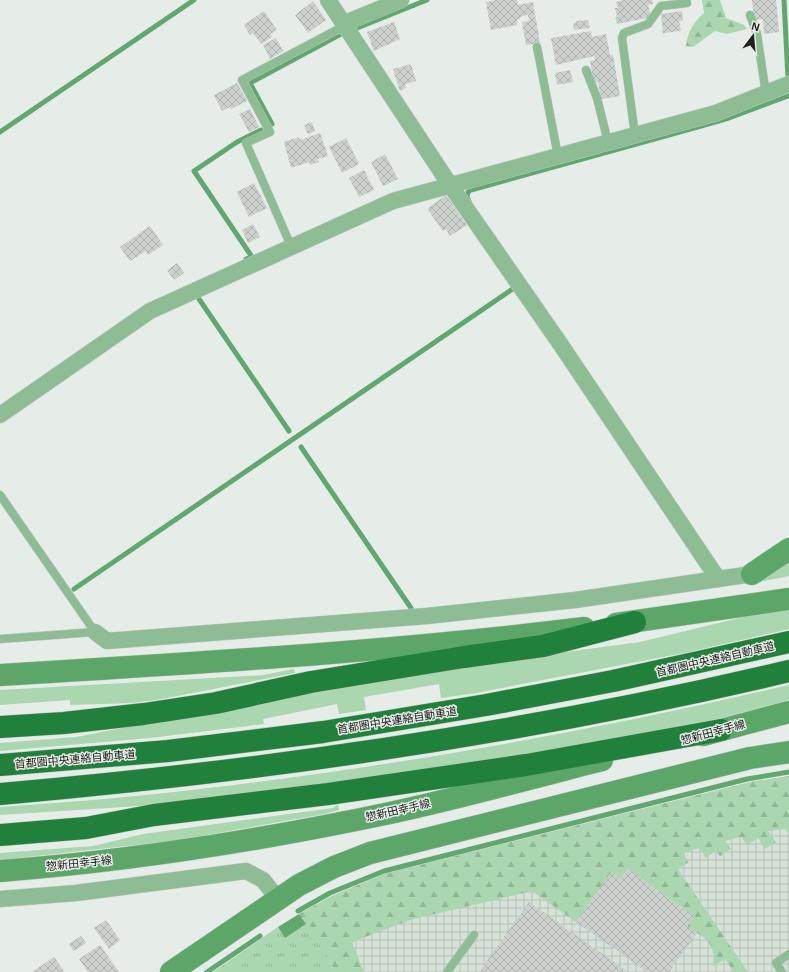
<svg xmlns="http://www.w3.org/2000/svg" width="789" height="972" font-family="Helvetica,'Noto Sans JP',sans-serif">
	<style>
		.industrial { fill: url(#industrial-grid) }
		.green { fill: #aad6b0 }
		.forest { fill: url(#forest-firs) }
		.park { fill: url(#park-tufts) }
		.water { fill: #62a76f }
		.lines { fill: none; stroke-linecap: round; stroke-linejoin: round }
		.stream { stroke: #62a76f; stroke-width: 5 }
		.building { fill: url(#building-cross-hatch) }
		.lane-casing { stroke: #c2c8c3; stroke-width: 9 }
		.street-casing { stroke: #c2c8c3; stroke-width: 17 }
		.secondary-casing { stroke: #c2c8c3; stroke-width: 23 }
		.highway-casing { stroke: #c2c8c3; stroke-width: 23 }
		.lane { stroke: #8ebd95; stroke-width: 8 }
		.street { stroke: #8ebd95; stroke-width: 16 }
		.secondary { stroke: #5da66a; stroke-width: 22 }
		.highway { stroke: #21813c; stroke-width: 22 }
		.labels { text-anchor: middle; stroke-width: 3; stroke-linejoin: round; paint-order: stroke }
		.street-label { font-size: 11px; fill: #202221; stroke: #e6ece7 }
	</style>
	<defs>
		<pattern id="industrial-grid" width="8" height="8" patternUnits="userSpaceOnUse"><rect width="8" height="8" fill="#d6e1d7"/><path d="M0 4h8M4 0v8" fill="none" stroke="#b7c1b8"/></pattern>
		<pattern id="forest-firs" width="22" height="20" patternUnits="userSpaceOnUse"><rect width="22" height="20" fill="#aad6b0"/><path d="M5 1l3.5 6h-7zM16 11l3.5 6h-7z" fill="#92b797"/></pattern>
		<pattern id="park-tufts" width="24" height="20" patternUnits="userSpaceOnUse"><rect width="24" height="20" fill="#aad6b0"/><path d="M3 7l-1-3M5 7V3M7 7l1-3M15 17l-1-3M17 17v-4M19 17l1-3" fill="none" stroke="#92b797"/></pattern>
		<pattern id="building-cross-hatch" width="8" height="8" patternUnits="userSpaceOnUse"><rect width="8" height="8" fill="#ccd1cd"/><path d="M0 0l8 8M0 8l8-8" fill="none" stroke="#afb3b0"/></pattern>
	</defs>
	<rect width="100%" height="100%" fill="#e6ece7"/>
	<path class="industrial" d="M 789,776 L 789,972 L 335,972 L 326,954 L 299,914 L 332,896 L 384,874 L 750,782 Z"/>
	<g class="green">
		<path d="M 789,562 L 789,576 L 754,583 Z"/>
		<path d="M 789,609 L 789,629 L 689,652 L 476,693 L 441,698 L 439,684 L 364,697 L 366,710 L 339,714 L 337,704 L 263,719 L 264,724 L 150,738 L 0,751 L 0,743 L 76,737 L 247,704 L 476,664 L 640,642 L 756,614 Z"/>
		<path d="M 294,669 L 295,673 L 157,700 L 131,703 L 70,705 L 70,700 L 0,705 L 0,690 L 263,675 Z"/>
		<path d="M 789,685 L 789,700 L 688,727 L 416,773 L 170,804 L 0,815 L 0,807 C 264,790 531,745 789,685 Z"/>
		<path d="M 338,804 L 339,810 L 325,814 L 172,841 L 0,860 L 0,853 L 93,846 L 143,834 L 333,808 Z"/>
	</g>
	<g class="forest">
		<path d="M 702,0 L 720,0 L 726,18 L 744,25 L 747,29 L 727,34 L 715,31 L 693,47 L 686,46 C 688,31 693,23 704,13 Z"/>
		<path d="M 789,776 L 789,833 L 785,829 L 768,831 L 776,842 L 765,849 L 758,838 L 747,845 L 741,837 L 725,841 L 731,849 L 720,856 L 716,851 L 706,858 L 699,848 L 683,853 L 689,862 L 678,869 L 748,972 L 734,972 L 725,959 L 713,966 C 717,942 704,938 687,926 L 694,916 L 628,869 L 620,879 L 611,873 L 576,922 L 532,891 L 410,920 L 352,942 L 364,972 L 335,972 L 326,954 L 299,914 L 332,896 L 384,874 L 750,782 Z"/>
	</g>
	<path class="park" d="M 306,924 L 326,954 L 335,972 L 213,972 L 278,927 L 285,937 Z"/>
	<path class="water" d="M 299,914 L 306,924 L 285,938 L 278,927 Z"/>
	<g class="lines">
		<g class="stream">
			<path d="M 784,0 L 788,78"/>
			<path d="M 357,28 L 427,0"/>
			<path d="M 272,124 L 250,83 L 341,34"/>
			<path d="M 0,132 L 194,0"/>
			<path d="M 469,201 L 467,197 L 468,192 L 471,190 L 694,128 L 729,118 L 788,96 L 788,91"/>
			<path d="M 246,259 L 252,257 L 194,171 L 237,142 L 261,130"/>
			<path d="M 199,299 L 289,431"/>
			<path d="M 301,447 L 411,608"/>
			<path d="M 74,589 L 514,288"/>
			<path d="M 298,911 L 330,893 L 384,871 L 747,779 L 789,772"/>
			<path d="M 207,972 L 260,936"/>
		</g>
	</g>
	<g class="building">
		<path d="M 497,0 L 517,0 L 518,5 L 533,2 L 540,43 L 526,45 L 522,22 L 529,21 L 528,15 L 520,17 L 520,19 L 517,19 L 517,25 L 491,30 L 486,2 Z"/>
		<path d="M 624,0 L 652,0 L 653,4 L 648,5 L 651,17 L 617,24 L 615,17 L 617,17 L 615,8 L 618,8 L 616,2 Z"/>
		<path d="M 752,0 L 776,0 L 779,32 L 764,34 L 763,19 L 754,20 Z"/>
		<path d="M 313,1 L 326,20 L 308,33 L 295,15 Z"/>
		<path d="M 264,11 L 277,30 L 270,34 L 272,37 L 261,44 L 253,33 L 250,35 L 244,25 Z"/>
		<path d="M 682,11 L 683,21 L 679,21 L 681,31 L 663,33 L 661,14 Z"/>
		<path d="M 588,20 L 590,28 L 574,30 L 573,24 L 576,23 L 576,21 Z"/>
		<path d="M 394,22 L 400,39 L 374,51 L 367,32 Z"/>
		<path d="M 591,31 L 592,37 L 606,34 L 610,55 L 613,55 L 620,96 L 601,99 L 598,82 L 594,83 L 590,61 L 595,60 L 594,56 L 556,65 L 551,38 Z"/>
		<path d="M 276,38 L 283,51 L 270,59 L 263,45 Z"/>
		<path d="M 411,64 L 416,81 L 405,84 L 406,88 L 400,91 L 393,69 Z"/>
		<path d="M 570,70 L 573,82 L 557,85 L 555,73 Z"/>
		<path d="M 237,83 L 247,101 L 231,109 L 230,107 L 222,111 L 214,95 Z"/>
		<path d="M 250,109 L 259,127 L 249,132 L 239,114 Z"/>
		<path d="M 312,122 L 315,131 L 308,134 L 304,125 Z"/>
		<path d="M 320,133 L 328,156 L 318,159 L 319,162 L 310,165 L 309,162 L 291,168 L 284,142 L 299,137 L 300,140 Z"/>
		<path d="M 346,138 L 359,164 L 342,173 L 329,147 Z"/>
		<path d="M 385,154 L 398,179 L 383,186 L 371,162 Z"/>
		<path d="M 364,170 L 374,190 L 359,197 L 349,178 Z"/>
		<path d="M 254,183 L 267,208 L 249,217 L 237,192 Z"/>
		<path d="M 446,195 L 467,225 L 450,236 L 446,229 L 443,231 L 428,210 L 429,207 Z"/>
		<path d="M 253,224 L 260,237 L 248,243 L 242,230 Z"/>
		<path d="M 150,226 L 163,245 L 148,255 L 146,251 L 130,261 L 120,247 Z"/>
		<path d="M 177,263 L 184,273 L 174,280 L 167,270 Z"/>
		<path d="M 628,869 L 694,916 L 687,926 L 697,933 L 669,972 L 647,972 L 576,922 L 611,872 L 620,879 Z"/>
		<path d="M 529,902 L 628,972 L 479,972 Z"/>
		<path d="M 106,920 L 120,940 L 109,949 L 94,928 Z"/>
		<path d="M 81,936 L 86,943 L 74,951 L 69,944 Z"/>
		<path d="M 100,945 L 119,972 L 88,972 L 79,959 Z"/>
		<path d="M 54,957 L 64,971 L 62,972 L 32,972 Z"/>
	</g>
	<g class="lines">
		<defs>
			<g id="lane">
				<path d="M 750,15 L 757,34 L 766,94"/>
				<path d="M 537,47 L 558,156"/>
				<path d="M 586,70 L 597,98 L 608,142"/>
				<path d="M 635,135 L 622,38 L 624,33 L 648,24 L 661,6 L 687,3"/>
				<path d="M 291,246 L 246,143 L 270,132 L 242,80 L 346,25"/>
				<path d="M 0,495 L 95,632"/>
				<path d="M 0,639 L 95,632"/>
				<path d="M 447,972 L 474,935"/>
				<path d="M 782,972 L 776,963 L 789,954"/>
			</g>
			<g id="street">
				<path d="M 328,0 L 450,185 L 561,345 L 718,579"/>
				<path d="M 345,23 L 401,0"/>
				<path d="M 0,415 L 150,311 L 393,201 L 716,113 L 789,84"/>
				<path d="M 95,632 L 107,641 L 427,616 L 575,600 L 752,574"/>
				<path d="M 0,899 L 76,893 L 246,871 L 263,880 L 278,899"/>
			</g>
			<g id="secondary">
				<path d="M 752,574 L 789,549"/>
				<path d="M 616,624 L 789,599"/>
				<path d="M 0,675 C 195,663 390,652 584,628"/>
				<path d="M 703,735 L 789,712"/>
				<path d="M 0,871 C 130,861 262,840 390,813 C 461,798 531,778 602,760"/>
				<path d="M 171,972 L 299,885 L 334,867 L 370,853 L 750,758 L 789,752"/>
			</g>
			<g id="highway">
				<path d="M 0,727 L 64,723 L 144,714 L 216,703 L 311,682 L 464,657 L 543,646 L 635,622"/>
				<path d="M 0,765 L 168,751 L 323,732 L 486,705 L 613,681 L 789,642"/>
				<path d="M 0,794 C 266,771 529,733 789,671"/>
				<path d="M 0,835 L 86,828 L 154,815 L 328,794 L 526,765 L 721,730"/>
			</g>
		</defs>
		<use href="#lane" class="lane-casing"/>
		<use href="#street" class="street-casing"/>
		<use href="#secondary" class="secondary-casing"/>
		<use href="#highway" class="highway-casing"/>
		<use href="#lane" class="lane"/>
		<use href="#street" class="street"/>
		<use href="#secondary" class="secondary"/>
		<use href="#highway" class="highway"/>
	</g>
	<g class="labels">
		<g class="street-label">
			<text transform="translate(715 659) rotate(-13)" y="4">首都圏中央連絡自動車道</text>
			<text transform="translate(397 720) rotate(-9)" y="4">首都圏中央連絡自動車道</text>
			<text transform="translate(713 732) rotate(-15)" y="4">惣新田幸手線</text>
			<text transform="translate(75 759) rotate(-5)" y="4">首都圏中央連絡自動車道</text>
			<text transform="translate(398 810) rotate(-13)" y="4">惣新田幸手線</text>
			<text transform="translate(79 863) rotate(-6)" y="4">惣新田幸手線</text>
		</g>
	</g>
	<g transform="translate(753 36) rotate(16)" stroke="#e6ece7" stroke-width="3" paint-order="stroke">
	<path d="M0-3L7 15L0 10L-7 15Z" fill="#202221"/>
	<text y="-6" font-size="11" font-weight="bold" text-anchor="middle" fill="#202221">N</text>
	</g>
</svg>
